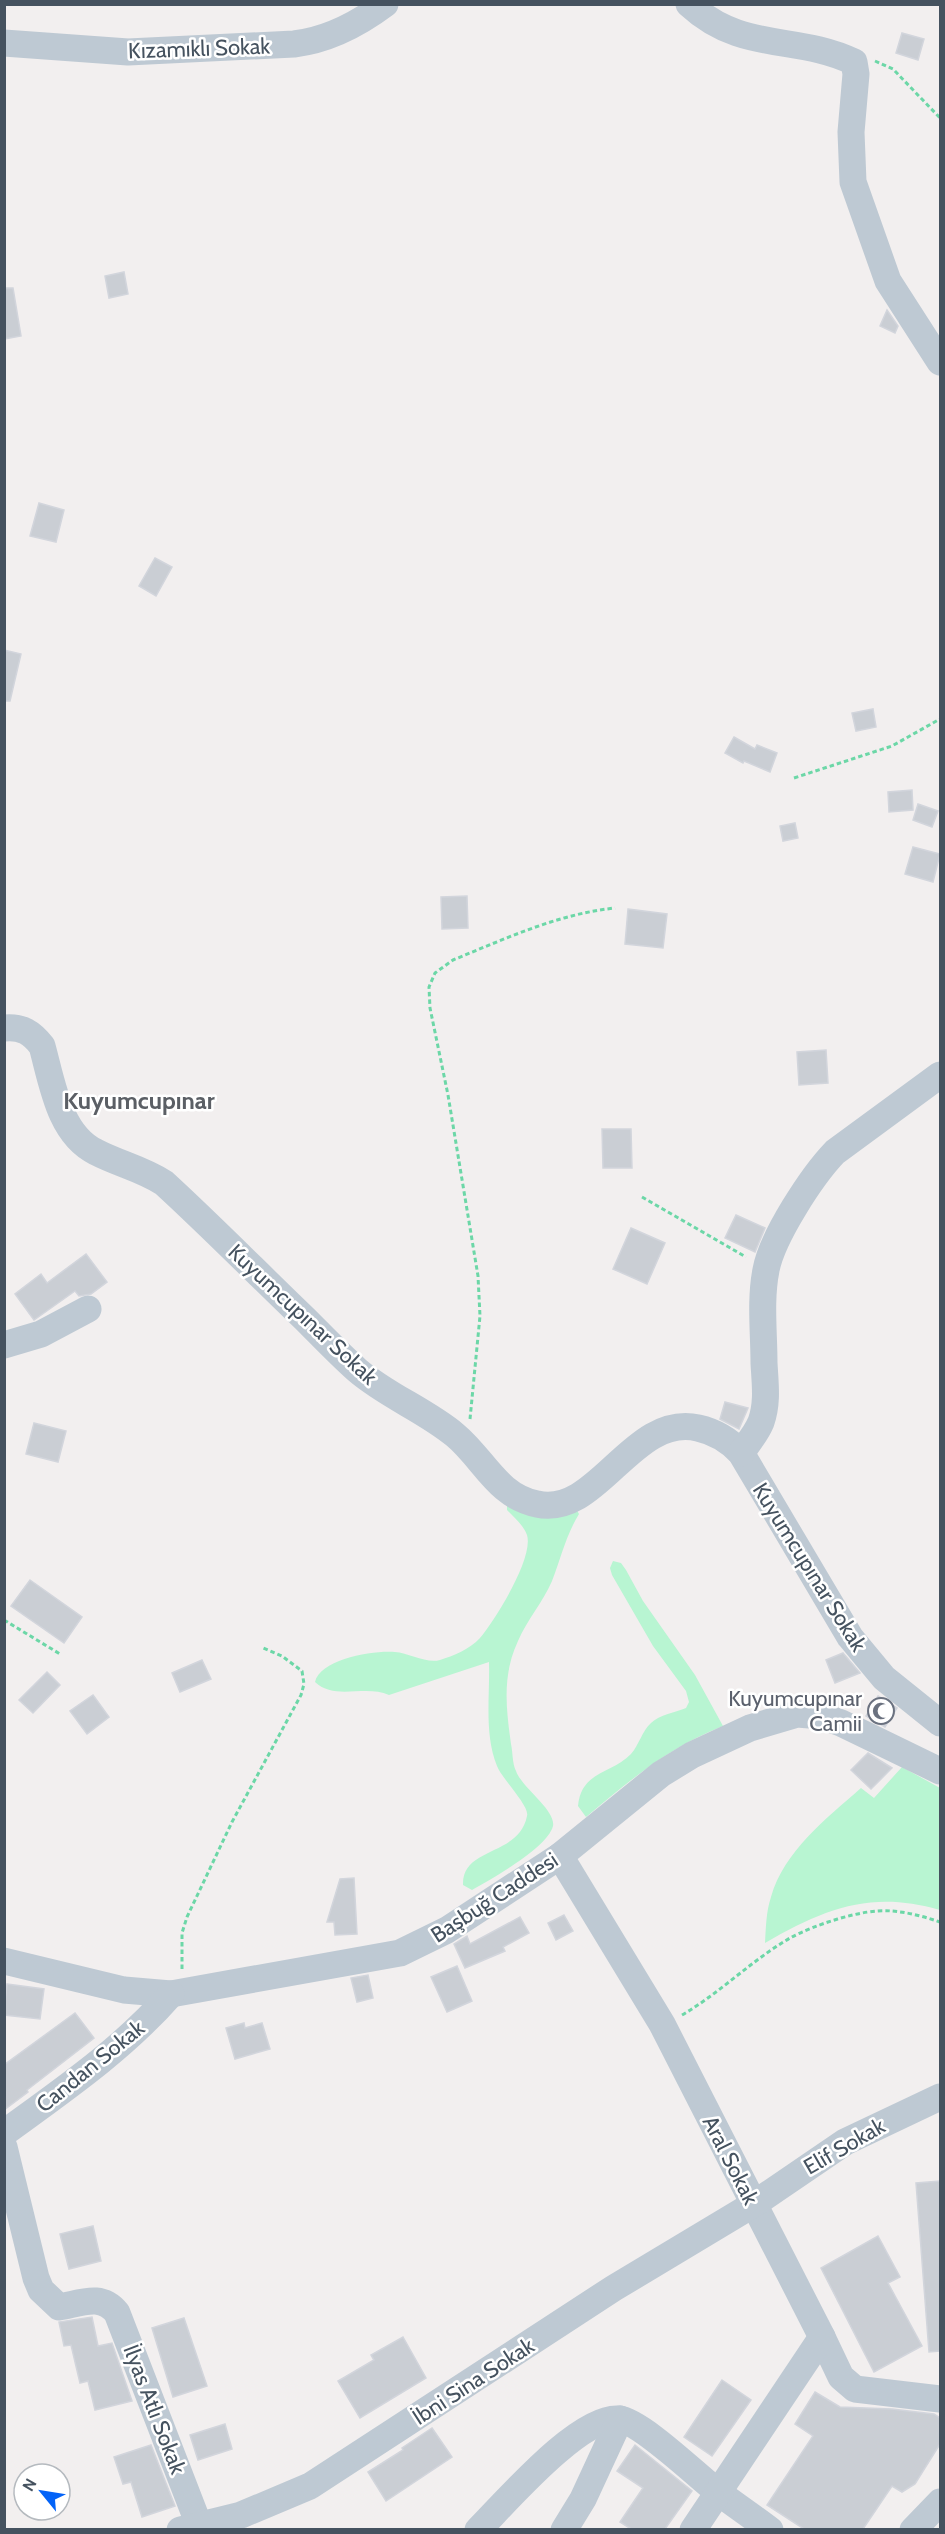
<svg xmlns="http://www.w3.org/2000/svg" width="945" height="2534" font-family="Cabin,sans-serif">
	<style>
		.green { fill: #b8f5d2 }
		.building { fill: #caced4; stroke: #d2d5dc; stroke-width: 1.5 }
		.lines { fill: none; stroke-linecap: round; stroke-linejoin: round }
		.path { stroke: #6cd7a7; stroke-width: 3; stroke-dasharray: 4.5 3; stroke-linecap: butt }
		.minor { stroke: #bec9d3; stroke-width: 27 }
		.labels { text-anchor: middle; stroke-width: 5; stroke-linejoin: round; paint-order: stroke }
		.street-label { font-size: 22px; fill: #45525f; stroke: #fff }
		.worship-label { font-size: 22px; fill: #5b616d; stroke: #fff; text-anchor: end }
		.neighbourhood-label { font-size: 24px; font-weight: bold; fill: #5b5f65; stroke: #fff }
	</style>
	<rect width="100%" height="100%" fill="#f2efef"/>
	<g class="green">
		<path d="M 507,1505 L 575,1507 L 579,1514 C 566,1535 561,1558 552,1581 C 543,1602 527,1620 518,1641 C 502,1675 506,1708 511,1744 C 513,1753 512,1763 516,1771 C 522,1788 556,1810 553,1826 C 548,1847 492,1879 472,1890 L 463,1885 C 462,1846 519,1857 527,1816 C 530,1806 502,1779 497,1766 C 484,1733 490,1697 489,1662 L 389,1695 C 365,1684 335,1701 315,1682 C 320,1659 374,1650 395,1652 C 409,1653 427,1664 440,1660 C 453,1656 470,1649 480,1638 C 495,1620 534,1558 527,1535 C 524,1526 514,1517 507,1510 Z"/>
		<path d="M 613,1561 L 621,1563 L 626,1570 L 643,1601 L 695,1675 L 723,1726 C 666,1749 633,1778 586,1817 L 578,1806 C 581,1771 612,1774 631,1754 C 639,1745 642,1731 651,1723 C 659,1715 676,1712 686,1708 L 689,1702 L 686,1691 L 653,1646 L 612,1575 L 610,1568 Z"/>
		<path d="M 902,1767 L 940,1788 L 940,1910 C 872,1890 825,1908 765,1943 C 766,1927 766,1912 771,1897 C 784,1851 827,1818 861,1788 L 874,1798 Z"/>
	</g>
	<g class="building">
		<path d="M 902,33 L 924,39 L 918,60 L 896,53 Z"/>
		<path d="M 124,272 L 128,294 L 109,298 L 105,276 Z"/>
		<path d="M 4,288 L 13,288 L 21,336 L 4,339 Z"/>
		<path d="M 887,310 L 898,326 L 895,333 L 880,326 Z"/>
		<path d="M 39,503 L 64,510 L 56,542 L 30,536 Z"/>
		<path d="M 155,558 L 172,567 L 156,596 L 139,586 Z"/>
		<path d="M 4,650 L 21,654 L 10,701 L 4,701 Z"/>
		<path d="M 873,709 L 876,727 L 856,731 L 852,713 Z"/>
		<path d="M 734,737 L 755,749 L 757,745 L 777,753 L 770,772 L 744,761 L 743,763 L 725,753 Z"/>
		<path d="M 912,790 L 913,810 L 889,812 L 888,792 Z"/>
		<path d="M 918,804 L 938,811 L 932,827 L 913,820 Z"/>
		<path d="M 795,823 L 798,838 L 783,841 L 780,826 Z"/>
		<path d="M 913,847 L 940,854 L 933,882 L 905,874 Z"/>
		<path d="M 467,896 L 468,928 L 442,929 L 441,897 Z"/>
		<path d="M 628,909 L 667,914 L 663,948 L 625,944 Z"/>
		<path d="M 826,1050 L 828,1083 L 799,1085 L 797,1052 Z"/>
		<path d="M 602,1129 L 631,1129 L 632,1168 L 603,1168 Z"/>
		<path d="M 736,1215 L 765,1228 L 755,1252 L 725,1238 Z"/>
		<path d="M 631,1228 L 665,1243 L 647,1284 L 613,1269 Z"/>
		<path d="M 86,1254 L 107,1282 L 91,1294 L 79,1296 L 75,1291 L 34,1320 L 15,1294 L 41,1274 L 47,1283 Z"/>
		<path d="M 725,1402 L 748,1408 L 739,1429 L 720,1419 Z"/>
		<path d="M 34,1423 L 66,1431 L 58,1462 L 26,1454 Z"/>
		<path d="M 30,1580 L 82,1617 L 64,1643 L 11,1606 Z"/>
		<path d="M 843,1653 L 860,1673 L 835,1683 L 826,1660 Z"/>
		<path d="M 202,1660 L 211,1679 L 180,1692 L 172,1673 Z"/>
		<path d="M 47,1672 L 60,1685 L 33,1713 L 19,1700 Z"/>
		<path d="M 93,1695 L 109,1717 L 87,1734 L 70,1711 Z"/>
		<path d="M 878,1696 L 897,1708 L 885,1727 L 866,1716 Z"/>
		<path d="M 868,1753 L 892,1768 L 871,1789 L 851,1770 Z"/>
		<path d="M 354,1878 L 357,1934 L 335,1935 L 334,1922 L 327,1922 L 340,1879 Z"/>
		<path d="M 564,1915 L 573,1931 L 556,1940 L 548,1923 Z"/>
		<path d="M 520,1917 L 529,1933 L 503,1947 L 505,1951 L 465,1968 L 454,1944 L 467,1936 L 470,1944 Z"/>
		<path d="M 457,1966 L 472,2001 L 447,2012 L 431,1977 Z"/>
		<path d="M 368,1975 L 373,1998 L 357,2002 L 351,1978 Z"/>
		<path d="M 7,1984 L 44,1989 L 40,2019 L 4,2015 Z"/>
		<path d="M 75,2013 L 94,2038 L 27,2090 L 28,2092 L 4,2110 L 4,2065 Z"/>
		<path d="M 244,2023 L 245,2028 L 262,2023 L 270,2049 L 235,2059 L 226,2028 Z"/>
		<path d="M 940,2181 L 940,2351 L 929,2352 L 916,2183 Z"/>
		<path d="M 93,2226 L 101,2261 L 69,2269 L 60,2234 Z"/>
		<path d="M 878,2236 L 900,2277 L 888,2283 L 922,2346 L 874,2372 L 821,2268 Z"/>
		<path d="M 92,2317 L 98,2346 L 112,2343 L 132,2401 L 95,2410 L 88,2381 L 80,2383 L 71,2345 L 64,2346 L 59,2322 Z"/>
		<path d="M 184,2318 L 207,2386 L 173,2397 L 152,2328 Z"/>
		<path d="M 403,2337 L 426,2378 L 360,2418 L 338,2381 L 374,2360 L 371,2355 Z"/>
		<path d="M 722,2380 L 751,2400 L 712,2456 L 684,2437 Z"/>
		<path d="M 815,2392 L 840,2407 L 892,2409 L 934,2414 L 940,2418 L 940,2444 L 915,2484 L 902,2492 L 892,2486 L 863,2529 L 804,2529 L 767,2505 L 813,2436 L 795,2424 Z"/>
		<path d="M 225,2424 L 232,2449 L 198,2460 L 190,2435 Z"/>
		<path d="M 432,2428 L 452,2457 L 386,2501 L 368,2472 L 403,2450 L 402,2448 Z"/>
		<path d="M 151,2445 L 175,2506 L 142,2517 L 131,2482 L 123,2484 L 114,2457 Z"/>
		<path d="M 635,2445 L 692,2491 L 665,2529 L 631,2529 L 620,2522 L 643,2488 L 617,2471 Z"/>
	</g>
	<g class="lines">
		<g class="path">
			<path d="M 875,61 L 893,69 L 940,118"/>
			<path d="M 794,778 L 892,746 L 940,719"/>
			<path d="M 642,1197 L 746,1257"/>
			<path d="M 470,1419 L 480,1316 L 478,1276 L 448,1095 L 430,1008 L 429,987 L 435,973 L 453,960 C 507,938 558,914 615,908"/>
			<path d="M 4,1620 L 60,1654"/>
			<path d="M 182,1969 L 182,1933 L 187,1917 L 232,1822 L 301,1695 L 304,1684 L 302,1671 L 282,1656 L 263,1648"/>
			<path d="M 682,2015 C 720,1993 752,1960 790,1938 C 814,1925 864,1908 891,1911 C 908,1912 925,1917 940,1922"/>
		</g>
		<g class="minor">
			<path d="M 689,4 C 742,53 796,34 854,62 L 856,74 L 851,132 L 853,182 L 888,281 L 940,362"/>
			<path d="M 4,43 L 128,52 L 294,44 C 328,40 357,25 385,4"/>
			<path d="M 4,1028 C 22,1026 32,1033 42,1046 C 52,1082 59,1134 96,1152 C 119,1164 143,1169 164,1183 C 212,1227 258,1274 305,1319 C 322,1336 339,1354 357,1370 C 387,1396 425,1410 455,1435 C 484,1459 497,1496 537,1504 C 598,1518 632,1413 698,1428 C 716,1432 729,1440 741,1453 L 850,1637 L 884,1678 L 940,1723"/>
			<path d="M 4,1345 L 41,1334 L 88,1309"/>
			<path d="M 741,1453 C 748,1443 756,1434 761,1422 C 768,1402 765,1383 764,1363 C 764,1333 760,1300 766,1270 C 772,1237 812,1176 835,1152 L 940,1075"/>
			<path d="M 560,1856 L 662,2024 L 822,2337 L 841,2377 L 855,2389 L 940,2399"/>
			<path d="M 4,1961 L 124,1990 L 171,1994 L 400,1953 L 447,1930 L 560,1856 L 661,1774 L 692,1755 L 750,1728 L 797,1714 L 822,1716 L 841,1723 L 940,1771"/>
			<path d="M 4,2133 C 63,2090 123,2049 171,1994"/>
			<path d="M 4,2147 L 36,2278 L 41,2290 L 59,2307 C 82,2303 101,2293 117,2313 L 199,2525"/>
			<path d="M 180,2530 L 241,2515 L 310,2486 L 614,2288 L 754,2204 L 845,2142 L 940,2097"/>
			<path d="M 478,2530 C 506,2502 580,2415 619,2419 C 642,2422 697,2476 718,2492 C 735,2505 753,2517 770,2530"/>
			<path d="M 564,2530 L 583,2499 L 620,2419"/>
			<path d="M 693,2530 L 822,2337"/>
			<path d="M 913,2530 L 940,2502"/>
		</g>
	</g>
	<defs>
		<symbol id="mosque-ring" viewBox="-11 -11 22 22"><circle r="9.5" fill="#fff" stroke="#6b7280" stroke-width="1.5"/><path d="M3.5-4.9A6 6 0 1 0 3.5 4.9A5 5 0 1 1 3.5-4.9Z" fill="#6b7280"/></symbol>
	</defs>
	<g fill-rule="evenodd">
		<use href="#mosque-ring" x="866" y="1696" width="30" height="30"/>
	</g>
	<g class="labels">
		<g class="street-label">
			<text transform="translate(199 48) rotate(-2)" y="8">Kızamıklı Sokak</text>
			<text transform="translate(303 1314) rotate(43)" y="8">Kuyumcupınar Sokak</text>
			<text transform="translate(810 1567) rotate(58)" y="8">Kuyumcupınar Sokak</text>
			<text transform="translate(494 1897) rotate(-33)" y="8">Başbuğ Caddesi</text>
			<text transform="translate(90 2066) rotate(-39)" y="8">Candan Sokak</text>
			<text transform="translate(844 2146) rotate(-30)" y="8">Elif Sokak</text>
			<text transform="translate(731 2160) rotate(63)" y="8">Aral Sokak</text>
			<text transform="translate(473 2381) rotate(-33)" y="8">İbni Sina Sokak</text>
			<text transform="translate(155 2409) rotate(69)" y="8">İlyas Atlı Sokak</text>
		</g>
		<g class="worship-label">
			<text x="862" y="1706">Kuyumcupınar<tspan x="862" dy="25">Camii</tspan></text>
		</g>
		<g class="neighbourhood-label">
			<text x="139" y="1109">Kuyumcupınar</text>
		</g>
	</g>
	<rect width="945" height="2534" fill="none" stroke="#45525f" stroke-width="12"/>
	<g transform="translate(42 2492) rotate(300)"><circle r="28" fill="#ffffff" stroke="#b5babf" stroke-width="1.5"/>
	<path d="M0-4.5L10 22L0 15L-10 22Z" fill="#0363f8"/>
	<text y="-9" font-size="16" font-weight="bold" text-anchor="middle" fill="#45525f">N</text>
	</g>
</svg>
